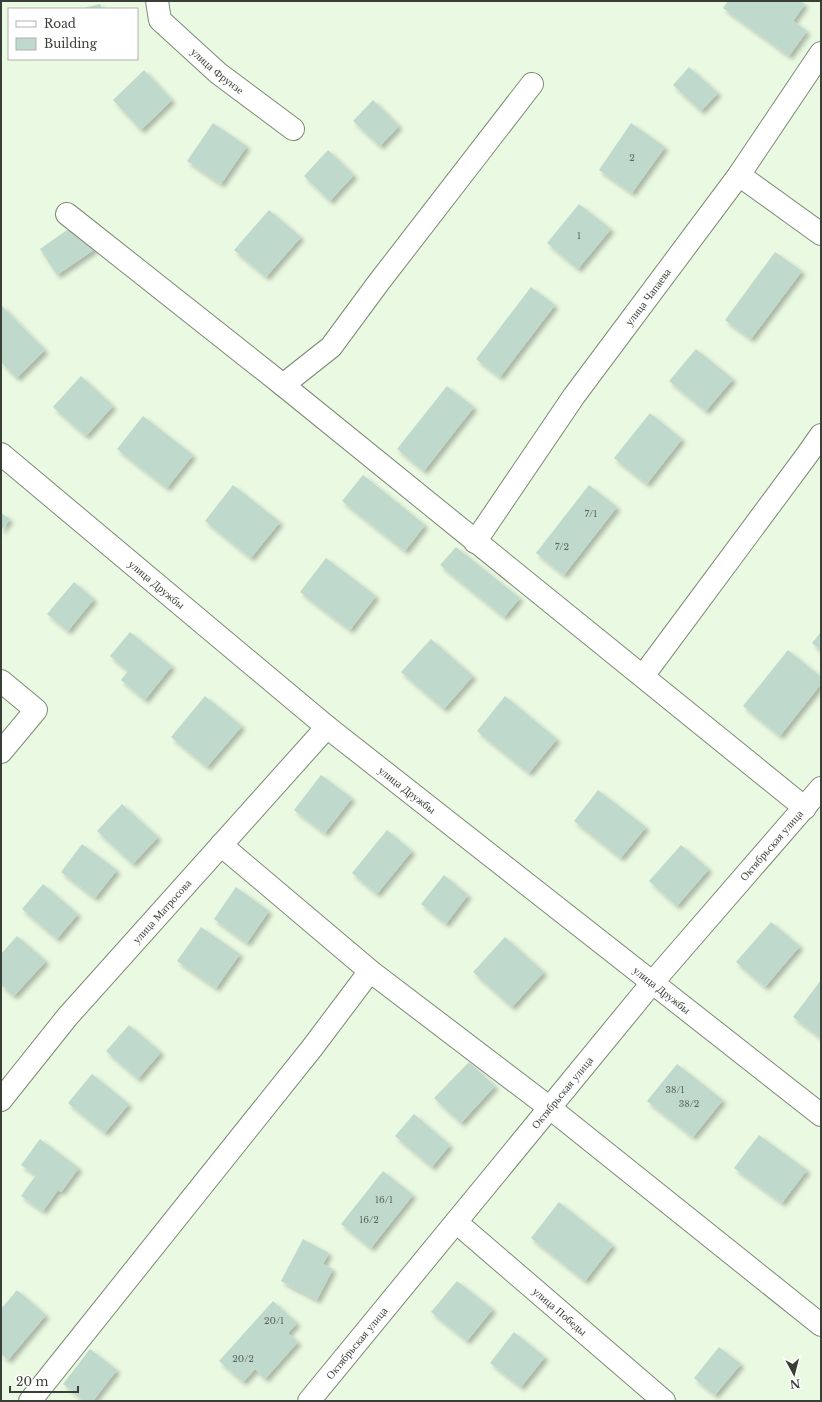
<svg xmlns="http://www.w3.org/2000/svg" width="822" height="1402" font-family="'Libre Baskerville',serif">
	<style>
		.building { fill: #bfdacd; filter: url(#shadow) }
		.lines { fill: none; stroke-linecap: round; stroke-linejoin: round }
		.minor-casing { stroke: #7c8a75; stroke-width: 24 }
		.minor { stroke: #fff; stroke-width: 22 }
		.labels { text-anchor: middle; stroke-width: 3; stroke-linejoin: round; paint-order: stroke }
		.number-label { font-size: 9px; fill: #5a665c }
		.street-label { font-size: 11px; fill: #393f36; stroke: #fff }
	</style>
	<defs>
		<filter id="shadow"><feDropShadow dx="3.5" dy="3.5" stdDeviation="2" flood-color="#0004"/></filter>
	</defs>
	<rect width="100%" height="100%" fill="#eaf9e2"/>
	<g class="building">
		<path d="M 728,1 L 800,1 L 805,4 L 793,21 L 807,31 L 789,56 L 723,8 Z"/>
		<path d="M 100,4 L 102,9 L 84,9 L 84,8 Z"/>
		<path d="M 689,67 L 718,93 L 701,111 L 673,85 Z"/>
		<path d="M 144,70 L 172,100 L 141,130 L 113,100 Z"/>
		<path d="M 373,100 L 399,126 L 380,146 L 353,121 Z"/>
		<path d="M 213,123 L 247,146 L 221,184 L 187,161 Z"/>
		<path d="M 631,123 L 665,147 L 632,193 L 599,170 Z"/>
		<path d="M 328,150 L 354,175 L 330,201 L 304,176 Z"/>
		<path d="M 579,204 L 611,229 L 578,269 L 547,243 Z"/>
		<path d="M 269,210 L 301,237 L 266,277 L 234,250 Z"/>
		<path d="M 77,223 L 95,249 L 57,275 L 40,249 Z"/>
		<path d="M 775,252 L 802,271 L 751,339 L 725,320 Z"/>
		<path d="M 531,287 L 555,305 L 500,377 L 476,359 Z"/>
		<path d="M 1,305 L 45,350 L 17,378 L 1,362 Z"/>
		<path d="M 696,349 L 733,379 L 706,411 L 669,381 Z"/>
		<path d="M 81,376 L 113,406 L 86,436 L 53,407 Z"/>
		<path d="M 447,386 L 474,407 L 424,471 L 397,449 Z"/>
		<path d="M 650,413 L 682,439 L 647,484 L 614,458 Z"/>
		<path d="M 143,416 L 193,455 L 167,488 L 117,449 Z"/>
		<path d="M 363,475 L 425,525 L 405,551 L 342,501 Z"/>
		<path d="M 233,485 L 280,522 L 251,558 L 205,521 Z"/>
		<path d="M 589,485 L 617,507 L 564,575 L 536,553 Z"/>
		<path d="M 1,513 L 10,519 L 1,531 Z"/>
		<path d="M 456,547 L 520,598 L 504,617 L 440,565 Z"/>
		<path d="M 326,558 L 376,596 L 350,630 L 300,592 Z"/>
		<path d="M 74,582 L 94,599 L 68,631 L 47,614 Z"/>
		<path d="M 130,632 L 172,666 L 145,700 L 121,680 L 128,671 L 110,656 Z"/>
		<path d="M 821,632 L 821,651 L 812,643 Z"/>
		<path d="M 431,639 L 473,676 L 444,709 L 401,672 Z"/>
		<path d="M 788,650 L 821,677 L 821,684 L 780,736 L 743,706 Z"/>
		<path d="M 205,696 L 242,726 L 207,767 L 171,737 Z"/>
		<path d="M 505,696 L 557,739 L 529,773 L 477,731 Z"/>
		<path d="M 321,775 L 352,798 L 325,833 L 294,810 Z"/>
		<path d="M 598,790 L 646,827 L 621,858 L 574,821 Z"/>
		<path d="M 122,804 L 158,837 L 133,864 L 97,831 Z"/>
		<path d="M 387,830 L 412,851 L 377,894 L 352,873 Z"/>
		<path d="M 82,844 L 117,870 L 95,898 L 61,872 Z"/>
		<path d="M 681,845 L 709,869 L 677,906 L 649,881 Z"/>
		<path d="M 444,875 L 468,895 L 446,924 L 421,904 Z"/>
		<path d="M 43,884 L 78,914 L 57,939 L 22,909 Z"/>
		<path d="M 236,887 L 269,911 L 247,943 L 214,919 Z"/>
		<path d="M 771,922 L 800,946 L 765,987 L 736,962 Z"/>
		<path d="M 201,927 L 240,954 L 216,988 L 177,961 Z"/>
		<path d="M 17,936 L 46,961 L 14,996 L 1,985 L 1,954 Z"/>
		<path d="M 505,937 L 544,972 L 512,1007 L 473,972 Z"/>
		<path d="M 821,980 L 821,1038 L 793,1017 Z"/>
		<path d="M 129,1025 L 161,1052 L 138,1079 L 106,1051 Z"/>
		<path d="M 469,1062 L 495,1086 L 461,1123 L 434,1098 Z"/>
		<path d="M 677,1064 L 723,1100 L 693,1137 L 647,1101 Z"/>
		<path d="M 92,1074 L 129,1104 L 105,1133 L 68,1103 Z"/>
		<path d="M 414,1114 L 450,1145 L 432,1167 L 395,1136 Z"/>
		<path d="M 759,1135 L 807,1170 L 782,1203 L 734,1168 Z"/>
		<path d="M 40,1139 L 79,1168 L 61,1192 L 58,1190 L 43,1211 L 21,1196 L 36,1175 L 21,1165 Z"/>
		<path d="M 383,1171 L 413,1195 L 371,1248 L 341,1224 Z"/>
		<path d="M 559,1202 L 613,1245 L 585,1281 L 531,1238 Z"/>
		<path d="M 303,1239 L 329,1253 L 323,1264 L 333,1269 L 317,1300 L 281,1281 Z"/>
		<path d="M 457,1281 L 493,1309 L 467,1341 L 431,1312 Z"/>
		<path d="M 17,1290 L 46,1315 L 8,1360 L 1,1354 L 1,1309 Z"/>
		<path d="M 273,1301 L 297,1323 L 288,1333 L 298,1342 L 265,1379 L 255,1369 L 243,1382 L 219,1361 Z"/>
		<path d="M 514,1332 L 545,1357 L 521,1387 L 490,1363 Z"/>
		<path d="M 719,1347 L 741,1364 L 715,1395 L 694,1378 Z"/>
		<path d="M 90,1349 L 117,1370 L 93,1401 L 85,1401 L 63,1384 Z"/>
	</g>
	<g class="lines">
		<defs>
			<g id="minor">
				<path id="s1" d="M 157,1 L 160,20 L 218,73 L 293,129"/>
				<path d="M 739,175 L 821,234"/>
				<path d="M 67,214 L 283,385 L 805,808"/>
				<path d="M 283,385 L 331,347 L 379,282 L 532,84"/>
				<path id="s2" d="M 1,454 L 327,727 L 821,1115"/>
				<path id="s3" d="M 475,542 L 574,396 L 739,175 L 821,53"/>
				<path d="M 643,676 L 807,455 L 821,435"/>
				<path d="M 1,681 L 36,710 L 1,752"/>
				<path d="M 221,845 L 370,971 L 550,1108 L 821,1325"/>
				<path id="s4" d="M 1,1100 L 68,1016 L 327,727"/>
				<path id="s5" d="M 456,1222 L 664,1401"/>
				<path d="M 30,1401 L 312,1048 L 370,971"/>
				<path id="s6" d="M 309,1401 L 652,983 L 821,788"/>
			</g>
		</defs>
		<use href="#minor" class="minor-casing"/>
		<use href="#minor" class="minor"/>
	</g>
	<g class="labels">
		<g class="number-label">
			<text x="632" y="161">2</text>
			<text x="579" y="239">1</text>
			<text x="591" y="517">7/1</text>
			<text x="562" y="550">7/2</text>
			<text x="675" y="1093">38/1</text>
			<text x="689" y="1107">38/2</text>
			<text x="384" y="1203">16/1</text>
			<text x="369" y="1223">16/2</text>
			<text x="274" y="1324">20/1</text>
			<text x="243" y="1362">20/2</text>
		</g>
		<g class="street-label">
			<text dy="4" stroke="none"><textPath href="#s1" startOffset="96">улица Фрунзе</textPath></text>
			<text dy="4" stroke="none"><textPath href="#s3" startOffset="300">улица Чапаева</textPath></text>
			<text dy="4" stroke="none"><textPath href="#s2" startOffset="203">улица Дружбы</textPath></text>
			<text dy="4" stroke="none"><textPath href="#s2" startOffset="527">улица Дружбы</textPath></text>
			<text dy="4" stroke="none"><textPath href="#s6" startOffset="723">Октябрьская улица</textPath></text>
			<text dy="4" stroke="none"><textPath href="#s4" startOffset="248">улица Матросова</textPath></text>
			<text dy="4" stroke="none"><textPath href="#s2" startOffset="851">улица Дружбы</textPath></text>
			<text dy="4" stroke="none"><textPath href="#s6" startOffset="399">Октябрьская улица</textPath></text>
			<text dy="4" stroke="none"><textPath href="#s5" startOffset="137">улица Победы</textPath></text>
			<text dy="4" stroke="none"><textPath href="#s6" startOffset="75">Октябрьская улица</textPath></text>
		</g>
	</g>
	<rect width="822" height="1402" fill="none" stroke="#393f36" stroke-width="4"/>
	<rect x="8" y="8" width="130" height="52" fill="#ffffff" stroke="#b0b2af"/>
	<rect x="16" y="21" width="20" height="6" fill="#ffffff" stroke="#b0b2af"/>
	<text x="44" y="28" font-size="12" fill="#393f36">Road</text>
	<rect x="16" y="38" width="20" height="12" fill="#bfdacd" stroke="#b0b2af"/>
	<text x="44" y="48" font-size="12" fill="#393f36">Building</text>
	<g transform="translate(794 1374) rotate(173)" stroke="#ffffff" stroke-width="3" paint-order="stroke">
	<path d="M0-3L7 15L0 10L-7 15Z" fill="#393f36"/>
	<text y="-6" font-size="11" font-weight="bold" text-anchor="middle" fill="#393f36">N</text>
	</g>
	<path d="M10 1386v6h68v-6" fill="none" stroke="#393f36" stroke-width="2"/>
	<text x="16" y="1386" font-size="12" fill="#393f36" stroke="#ffffff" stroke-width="3" paint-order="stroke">20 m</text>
</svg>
